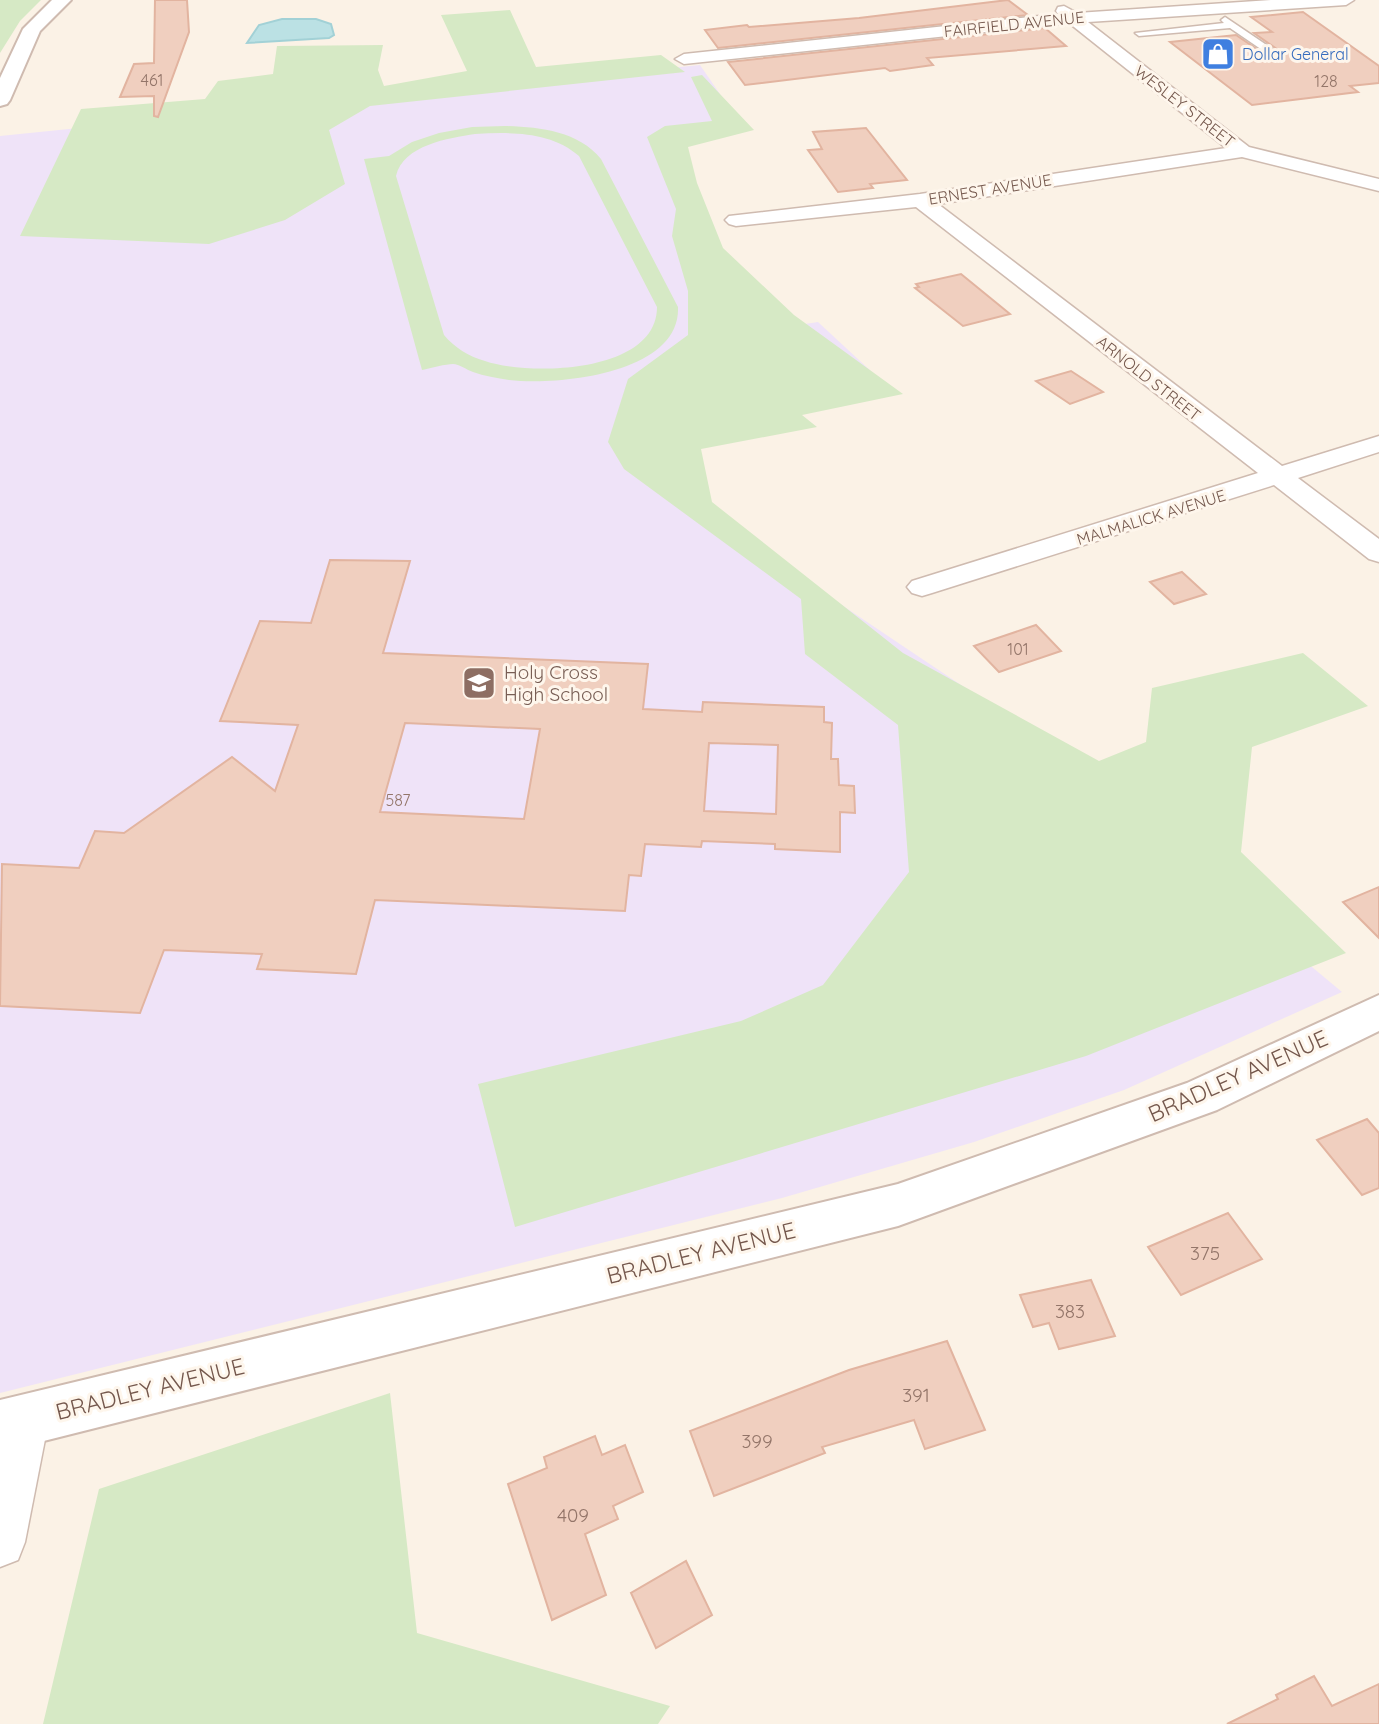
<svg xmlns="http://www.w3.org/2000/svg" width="1379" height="1724" font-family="Quicksand,sans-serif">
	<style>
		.education { fill: #efe3f8 }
		.green { fill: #d6e9c5; fill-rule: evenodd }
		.water { fill: #bbe1e4; stroke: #a2d1d6; stroke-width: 2 }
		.building { fill: #f0cfbf; stroke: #e2b4a0; stroke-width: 2; fill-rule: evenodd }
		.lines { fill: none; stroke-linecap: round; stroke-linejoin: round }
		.service-casing { stroke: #cfbbb0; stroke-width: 3 }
		.minor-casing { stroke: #cfbbb0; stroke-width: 3 }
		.tertiary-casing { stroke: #cfbbb0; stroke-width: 4 }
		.service { fill: #fff; fill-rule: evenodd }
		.minor { fill: #fff; fill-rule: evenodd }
		.tertiary { fill: #fff; fill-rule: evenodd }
		.labels { text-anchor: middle; stroke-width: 6; stroke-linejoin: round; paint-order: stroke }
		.far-street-label { font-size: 16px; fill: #74574c; stroke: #fef6ec }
		.far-shop-label { font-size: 16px; fill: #366cbe; stroke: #fef6ec; text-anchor: start }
		.number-label { font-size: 16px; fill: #937569 }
		.education-label { font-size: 19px; fill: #785e54; stroke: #fef6ec; text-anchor: start }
		.near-number-label { font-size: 19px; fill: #937569 }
		.near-street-label { font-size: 23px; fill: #74574c; stroke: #fef6ec }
	</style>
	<rect width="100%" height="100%" fill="#fbf2e6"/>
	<path class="education" d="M 700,65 L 744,129 L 660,138 L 700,238 L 792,326 L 818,322 L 887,386 L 621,457 L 1028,730 L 1342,992 L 1124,1090 L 974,1142 L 782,1198 L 0,1393 L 0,136 Z"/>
	<g class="green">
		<path d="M 0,0 L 41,0 L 20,21 L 0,53 Z"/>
		<path d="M 510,10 L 536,67 L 661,55 L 685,72 L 370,106 L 329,130 L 345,184 L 285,220 L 209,244 L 20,236 L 81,109 L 205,99 L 218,81 L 273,74 L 277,46 L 383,45 L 378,70 L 384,86 L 467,71 L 441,15 Z"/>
		<path d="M 702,75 L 754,130 L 688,147 L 697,183 L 723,248 L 794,315 L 903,394 L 802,415 L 817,427 L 701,449 L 712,502 L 903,653 L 1099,761 L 1146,742 L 1152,688 L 1303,653 L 1368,706 L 1252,747 L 1241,852 L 1346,953 L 1086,1056 L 515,1227 L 478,1084 L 741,1021 L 823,985 L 909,872 L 898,725 L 805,654 L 801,599 L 624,469 L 608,442 L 628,379 L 688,335 L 688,291 L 672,236 L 676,209 L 647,137 L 665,126 L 712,121 L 691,77 Z"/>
		<path d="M 505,126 C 539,127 578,131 601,159 L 678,307 C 681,374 557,386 509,380 C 497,378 484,376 473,372 C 467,370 459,364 453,364 C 446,364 431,368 422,370 L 364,159 L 389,156 L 412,142 L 439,133 L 472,127 ZM 475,134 C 510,132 551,131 579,156 L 657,307 C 657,374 528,376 485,361 C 468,356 455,348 444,335 L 396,176 C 403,145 449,138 475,134 Z"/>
		<path d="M 390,1393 L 417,1633 L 670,1706 L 658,1724 L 43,1724 L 99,1489 Z"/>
	</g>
	<path class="water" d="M 282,19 L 316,19 L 331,24 L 334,35 L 329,38 L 247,43 L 259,25 Z"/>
	<g class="building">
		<path d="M 155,0 L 187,0 L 189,32 L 158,117 L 154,116 L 154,96 L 120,97 L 134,64 L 154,63 Z"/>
		<path d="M 1008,0 L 1028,15 L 718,48 L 705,30 L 747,25 L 749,27 L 859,18 Z"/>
		<path d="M 1303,12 L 1379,66 L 1379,83 L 1350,86 L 1358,92 L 1252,105 L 1170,42 L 1236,35 L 1270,58 L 1277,59 L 1280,56 L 1278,50 L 1254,33 L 1272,32 L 1251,17 Z"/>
		<path d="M 1045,28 L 1066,46 L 927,58 L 933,65 L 890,71 L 885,68 L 745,85 L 728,62 Z"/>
		<path d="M 866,128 L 907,180 L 870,184 L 873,188 L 838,192 L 808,150 L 822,149 L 813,132 Z"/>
		<path d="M 961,274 L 1010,314 L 963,326 L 915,288 L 919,287 L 916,284 Z"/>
		<path d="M 1071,371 L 1103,392 L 1070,404 L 1036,381 Z"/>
		<path d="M 330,560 L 410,561 L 383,653 L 648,664 L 643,709 L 702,712 L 703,702 L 824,707 L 824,722 L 832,723 L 831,759 L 838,759 L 839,785 L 854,786 L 855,813 L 840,812 L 840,852 L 775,849 L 775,844 L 702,841 L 701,847 L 645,844 L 641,876 L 629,875 L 625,911 L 375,900 L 356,974 L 257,969 L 262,954 L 164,950 L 140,1013 L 0,1006 L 2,864 L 79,868 L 95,831 L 124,833 L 232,757 L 275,791 L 298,725 L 220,721 L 260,621 L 311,623 ZM 405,723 L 540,729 L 524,819 L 380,812 ZM 709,743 L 778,745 L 776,814 L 704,811 Z"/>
		<path d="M 1182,572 L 1206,594 L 1174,604 L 1150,582 Z"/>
		<path d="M 1036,625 L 1061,651 L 999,672 L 974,646 Z"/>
		<path d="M 1379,887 L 1379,938 L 1343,902 Z"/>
		<path d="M 1367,1119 L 1379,1133 L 1379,1188 L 1362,1195 L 1317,1140 Z"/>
		<path d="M 1228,1213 L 1262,1259 L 1181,1295 L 1148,1247 Z"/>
		<path d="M 1091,1280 L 1115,1336 L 1059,1349 L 1049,1323 L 1033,1327 L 1020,1295 Z"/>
		<path d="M 947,1341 L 985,1430 L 925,1449 L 914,1420 L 822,1447 L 825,1453 L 714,1496 L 690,1431 L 849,1370 Z"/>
		<path d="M 595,1436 L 602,1455 L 625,1445 L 643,1492 L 613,1506 L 618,1519 L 585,1534 L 606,1595 L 552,1620 L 508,1484 L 547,1468 L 544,1457 Z"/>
		<path d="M 686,1561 L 712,1615 L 656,1648 L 631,1593 Z"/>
		<path d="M 1314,1676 L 1332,1706 L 1379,1684 L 1379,1724 L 1227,1724 L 1278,1699 L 1276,1695 Z"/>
	</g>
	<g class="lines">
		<defs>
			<path id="service" d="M 1225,17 L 1277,52 L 1277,56 L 1271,56 L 1230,28 L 1139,36 L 1135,33 L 1224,23 L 1221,20 Z"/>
			<g id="minor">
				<path d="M 1271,0 L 1354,0 L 1346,5 L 1088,22 L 1249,147 L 1379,179 L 1379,191 L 1242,157 L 938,204 L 1282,466 L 1379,436 L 1379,452 L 1298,478 L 1379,539 L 1379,562 L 1369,559 L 1274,485 L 932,593 L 922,596 L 912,593 L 907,587 L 912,581 L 1258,473 L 916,207 L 736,226 L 729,224 L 725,220 L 729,216 L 920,194 L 1226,148 L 1069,23 L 684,64 L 675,59 L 684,54 L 1058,14 L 1056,11 L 1058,7 L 1064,6 L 1077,13 Z"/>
				<path d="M 25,1395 L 42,1402 L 49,1419 L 25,1542 L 18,1560 L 0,1567 L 0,1426 L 8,1402 Z"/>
			</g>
			<g id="tertiary">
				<path d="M 52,0 L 71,0 L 40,31 L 10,100 L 7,104 L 0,106 L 0,78 L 23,29 Z"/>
				<path d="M 1379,995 L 1379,1031 L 1217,1110 L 898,1226 L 0,1452 L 0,1400 L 898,1184 L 1187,1083 Z"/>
			</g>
		</defs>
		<use href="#service" class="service-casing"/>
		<use href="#minor" class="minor-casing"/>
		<use href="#tertiary" class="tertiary-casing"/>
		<use href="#service" class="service"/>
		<use href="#minor" class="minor"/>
		<use href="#tertiary" class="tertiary"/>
	</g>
	<defs>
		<symbol id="shop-square" viewBox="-11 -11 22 22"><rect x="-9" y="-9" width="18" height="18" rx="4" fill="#3f7fe0" stroke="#fef6ec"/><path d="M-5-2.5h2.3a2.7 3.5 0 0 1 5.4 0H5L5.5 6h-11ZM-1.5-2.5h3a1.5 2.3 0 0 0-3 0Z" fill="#fff"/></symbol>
		<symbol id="school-square" viewBox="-11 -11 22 22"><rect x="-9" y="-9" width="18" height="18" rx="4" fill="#8d6e63" stroke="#fef6ec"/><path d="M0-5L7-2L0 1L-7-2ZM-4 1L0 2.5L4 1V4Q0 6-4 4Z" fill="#fff"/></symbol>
	</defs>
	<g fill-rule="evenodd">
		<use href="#shop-square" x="1199" y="35" width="38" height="38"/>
		<use href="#school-square" x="460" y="664" width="38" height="38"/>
	</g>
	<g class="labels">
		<g class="far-street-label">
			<text transform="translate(1014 24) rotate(-6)" y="6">FAIRFIELD AVENUE</text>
			<text transform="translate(1185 106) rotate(38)" y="6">WESLEY STREET</text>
			<text transform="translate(990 189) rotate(-9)" y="6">ERNEST AVENUE</text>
			<text transform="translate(1149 378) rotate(38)" y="6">ARNOLD STREET</text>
			<text transform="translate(1151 517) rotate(-17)" y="6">MALMALICK AVENUE</text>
		</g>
		<g class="far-shop-label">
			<text x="1242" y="60">Dollar General</text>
		</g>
		<g class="number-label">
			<text x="152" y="86">461</text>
			<text x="1326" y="87">128</text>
			<text x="1018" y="655">101</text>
			<text x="398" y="806">587</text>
		</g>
		<g class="education-label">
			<text x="504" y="679">Holy Cross<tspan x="504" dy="22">High School</tspan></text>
		</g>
		<g class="near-number-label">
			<text x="1205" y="1260">375</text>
			<text x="1070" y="1318">383</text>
			<text x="916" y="1402">391</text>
			<text x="757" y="1448">399</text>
			<text x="573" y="1522">409</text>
		</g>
		<g class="near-street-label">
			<text transform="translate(1238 1076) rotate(-24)" y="8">BRADLEY AVENUE</text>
			<text transform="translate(701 1253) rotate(-14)" y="8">BRADLEY AVENUE</text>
			<text transform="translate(150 1389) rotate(-14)" y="8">BRADLEY AVENUE</text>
		</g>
	</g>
</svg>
